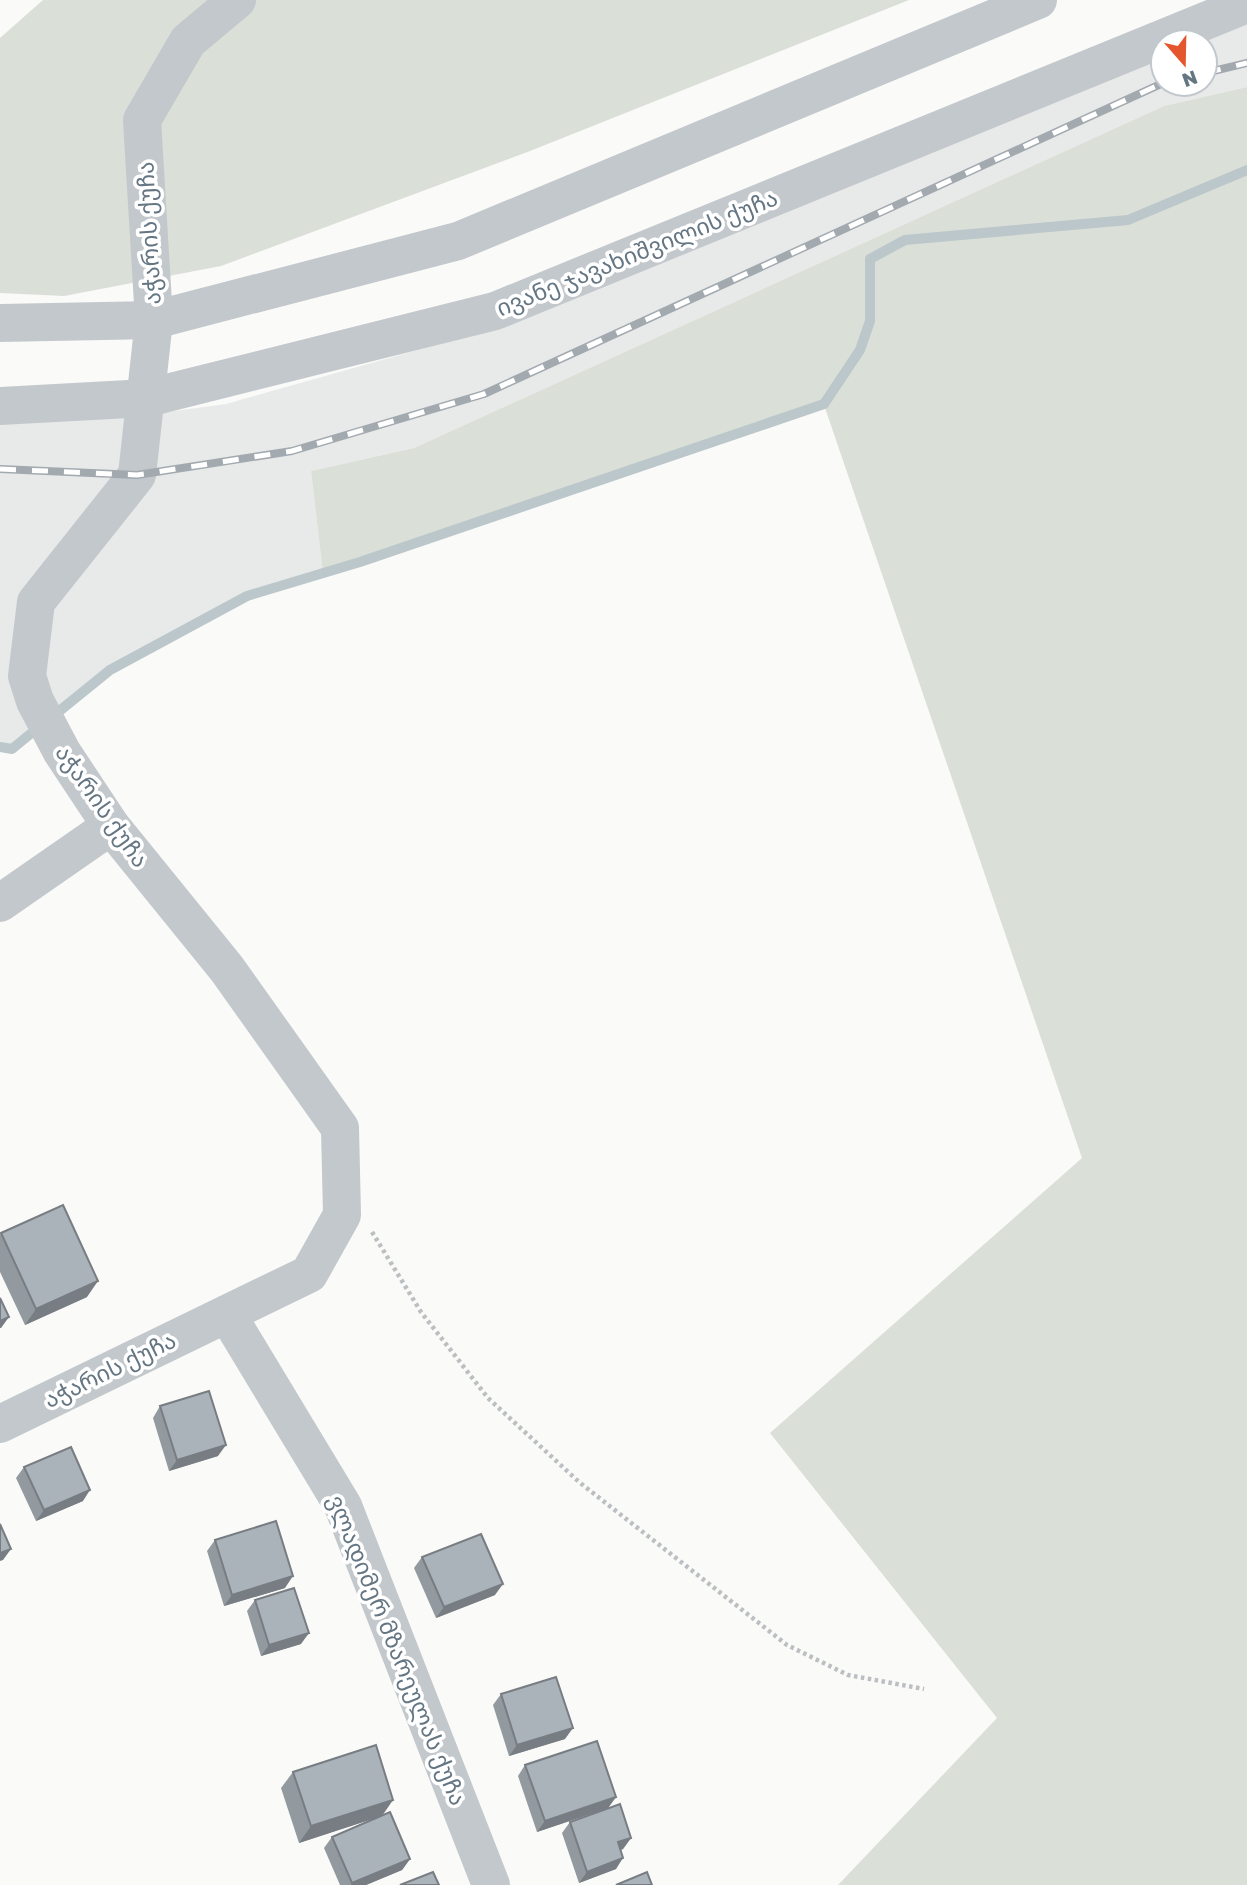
<svg xmlns="http://www.w3.org/2000/svg" width="1247" height="1885" font-family="'Golos Text','Noto Sans Georgian',sans-serif">
	<style>
		.built { fill: #e8e9e9 }
		.green { fill: #dadfd7 }
		.lines { fill: none; stroke-linecap: round; stroke-linejoin: round }
		.stream { stroke: #bbc7cb; stroke-width: 10 }
		.path { stroke: #bbbfc2; stroke-width: 4.5; stroke-dasharray: 3.5 3.5; stroke-linecap: butt }
		.minor { stroke: #c3c8cc; stroke-width: 38 }
		.rail-casing { stroke: #a2aab0; stroke-width: 8 }
		.rail { stroke: #fff; stroke-width: 5; stroke-dasharray: 16; stroke-linecap: butt }
		.wall { fill: #929a9f }
		.shaded-wall { fill: #777d82 }
		.building { fill: #aab3b9; stroke: #777d82; stroke-width: 2 }
		.labels { text-anchor: middle; stroke-width: 7; stroke-linejoin: round; paint-order: stroke }
		.street-label { font-size: 23px; fill: #657683; stroke: #fff }
	</style>
	<rect width="100%" height="100%" fill="#fafaf8"/>
	<path class="built" d="M 1247,23 L 1247,87 L 1164,106 L 414,448 L 311,471 L 323,573 L 247,596 L 110,670 L 12,749 L 0,747 L 0,417 L 123,418 L 226,404 L 446,342 L 1163,55 L 1163,84 L 1205,84 L 1205,42 L 1198,42 Z"/>
	<g class="green">
		<path d="M 43,0 L 909,0 L 530,151 L 221,266 L 64,296 L 0,293 L 0,38 Z"/>
		<path d="M 1247,87 L 1247,1885 L 838,1885 L 997,1718 L 770,1433 L 1082,1158 L 824,405 L 323,573 L 311,471 L 414,448 L 1164,106 Z"/>
	</g>
	<g class="lines">
		<g class="stream">
			<path d="M 52,717 L 110,670 L 247,596 L 360,562 L 824,404 L 860,350 L 870,321 L 870,259 L 905,240 L 1128,220 L 1247,170"/>
			<path d="M 0,747 L 12,749 L 40,726"/>
		</g>
		<path class="path" d="M 372,1232 L 421,1312 L 488,1398 L 579,1482 L 787,1645 L 848,1675 L 924,1689"/>
		<g class="minor">
			<path d="M 0,323 L 154,320 L 458,241 L 1038,0"/>
			<path d="M 0,406 L 147,398 L 495,311 L 1247,4"/>
			<path d="M 0,903 L 111,826"/>
			<path d="M 227,1314 L 343,1506 L 491,1885"/>
			<path d="M 0,1424 L 309,1274 L 342,1215 L 340,1128 L 227,969 L 111,826 L 62,752 L 35,701 L 27,676 L 36,602 L 137,475 L 154,320 L 142,120 L 188,41 L 237,0"/>
		</g>
		<defs>
			<g id="rail">
				<path d="M 1205,73 L 1247,63"/>
				<path d="M 0,469 L 137,475 L 292,451 L 484,394 L 1163,83"/>
			</g>
		</defs>
		<use href="#rail" class="rail-casing"/>
		<use href="#rail" class="rail"/>
	</g>
	<g class="wall">
		<path d="M 1,1233 L 87,1297 L 25,1325 L 0,1272 L 0,1235 Z"/>
		<path d="M 160,1406 L 218,1456 L 169,1471 L 153,1418 Z"/>
		<path d="M 24,1467 L 83,1501 L 36,1521 L 16,1478 Z"/>
		<path d="M 215,1540 L 285,1588 L 224,1606 L 207,1551 Z"/>
		<path d="M 422,1557 L 495,1595 L 436,1618 L 414,1568 Z"/>
		<path d="M 255,1600 L 301,1644 L 261,1656 L 247,1611 Z"/>
		<path d="M 501,1694 L 565,1739 L 509,1756 L 493,1705 Z"/>
		<path d="M 525,1765 L 616,1797 L 608,1808 L 537,1832 L 518,1776 Z"/>
		<path d="M 293,1772 L 383,1815 L 410,1859 L 402,1870 L 366,1885 L 340,1885 L 324,1848 L 332,1837 L 374,1818 L 299,1843 L 281,1788 Z"/>
		<path d="M 570,1822 L 631,1838 L 623,1849 L 621,1850 L 616,1869 L 579,1883 L 562,1833 Z"/>
	</g>
	<g class="shaded-wall">
		<path d="M 98,1281 L 87,1297 L 25,1325 L 36,1309 Z"/>
		<path d="M 9,1317 L 1,1328 L 0,1328 L 0,1321 Z"/>
		<path d="M 226,1445 L 218,1456 L 169,1471 L 177,1460 Z"/>
		<path d="M 90,1490 L 83,1501 L 36,1521 L 44,1510 Z"/>
		<path d="M 11,1549 L 3,1560 L 0,1561 L 0,1553 Z"/>
		<path d="M 293,1576 L 285,1588 L 224,1606 L 232,1595 Z"/>
		<path d="M 503,1584 L 495,1595 L 436,1618 L 444,1607 Z"/>
		<path d="M 309,1633 L 301,1644 L 261,1656 L 269,1645 Z"/>
		<path d="M 573,1728 L 565,1739 L 509,1756 L 517,1745 Z"/>
		<path d="M 616,1797 L 608,1808 L 537,1832 L 545,1821 Z"/>
		<path d="M 393,1800 L 382,1816 L 299,1843 L 311,1826 Z"/>
		<path d="M 631,1838 L 623,1849 L 610,1853 L 618,1842 Z"/>
		<path d="M 623,1858 L 616,1869 L 579,1883 L 587,1872 Z"/>
		<path d="M 410,1859 L 402,1870 L 366,1885 L 351,1885 L 352,1883 Z"/>
	</g>
	<g class="building">
		<path d="M 63,1205 L 98,1281 L 36,1309 L 1,1233 Z"/>
		<path d="M 0,1298 L 9,1317 L 0,1321 Z"/>
		<path d="M 209,1391 L 226,1445 L 177,1460 L 160,1406 Z"/>
		<path d="M 71,1447 L 90,1490 L 44,1510 L 24,1467 Z"/>
		<path d="M 276,1521 L 293,1576 L 232,1595 L 215,1540 Z"/>
		<path d="M 0,1524 L 11,1549 L 0,1553 Z"/>
		<path d="M 481,1534 L 503,1584 L 444,1607 L 422,1557 Z"/>
		<path d="M 294,1588 L 309,1633 L 269,1645 L 255,1600 Z"/>
		<path d="M 556,1677 L 573,1728 L 517,1745 L 501,1694 Z"/>
		<path d="M 597,1741 L 616,1797 L 545,1821 L 525,1765 Z"/>
		<path d="M 376,1745 L 393,1800 L 311,1826 L 293,1772 Z"/>
		<path d="M 620,1804 L 631,1838 L 618,1842 L 623,1858 L 587,1872 L 570,1822 Z"/>
		<path d="M 390,1812 L 410,1859 L 352,1883 L 332,1837 Z"/>
		<path d="M 433,1872 L 439,1885 L 400,1885 Z"/>
		<path d="M 647,1872 L 652,1885 L 616,1885 Z"/>
	</g>
	<g class="labels">
		<g class="street-label">
			<text transform="translate(149 233) rotate(-93)" y="8">აჭარის ქუჩა</text>
			<text transform="translate(637 253) rotate(-22)" y="8">ივანე ჯავახიშვილის ქუჩა</text>
			<text transform="translate(102 806) rotate(55)" y="8">აჭარის ქუჩა</text>
			<text transform="translate(110 1370) rotate(-26)" y="8">აჭარის ქუჩა</text>
			<text transform="translate(397 1650) rotate(68)" y="8">ვლადიმერ მზარეულას ქუჩა</text>
		</g>
	</g>
	<g transform="translate(1184 63) rotate(160)"><circle r="33" fill="#ffffff" stroke="#c1c8cd" stroke-width="2"/>
	<path d="M0-5L12 26L0 18L-12 26Z" fill="#e4572e"/>
	<text y="-10" font-size="19" font-weight="bold" text-anchor="middle" fill="#657683">N</text>
	</g>
</svg>
